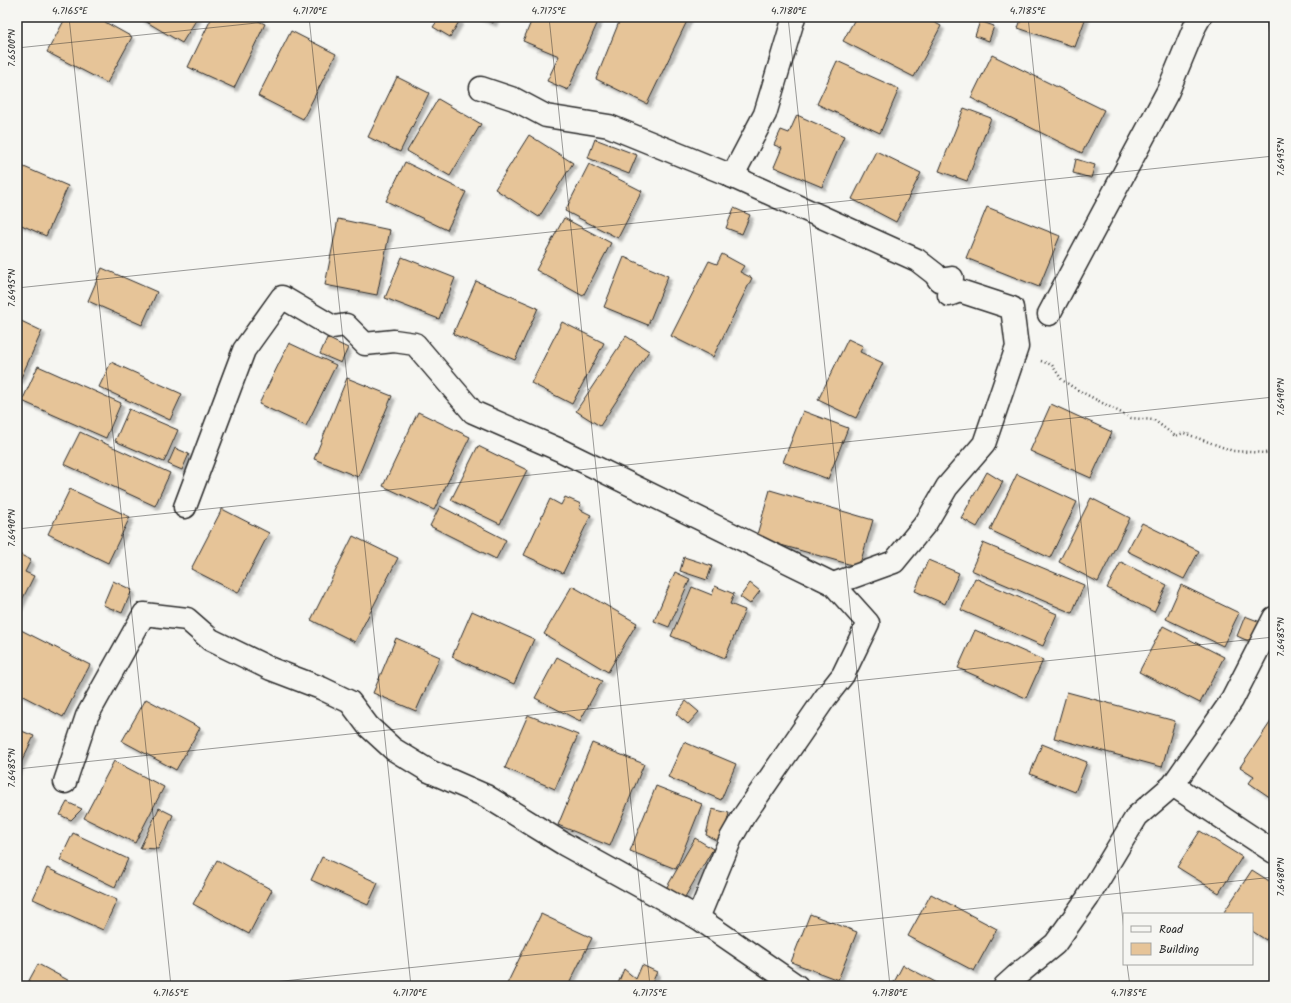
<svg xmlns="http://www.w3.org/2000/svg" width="1291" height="1003" font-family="Kalam,sans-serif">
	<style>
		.building { fill: #e6c498; stroke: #2b2b2b; filter: url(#shadow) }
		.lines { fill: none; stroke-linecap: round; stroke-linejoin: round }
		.minor-casing { stroke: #2b2b2b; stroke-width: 25 }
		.path { stroke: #2b2b2b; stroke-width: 2.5; stroke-dasharray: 1 3; stroke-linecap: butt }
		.minor { stroke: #f6f6f2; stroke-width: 22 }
		.ticks { fill: none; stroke: #2b2b2b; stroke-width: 1; stroke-opacity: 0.45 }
		.neatline { fill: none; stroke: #2b2b2b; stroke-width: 1.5 }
		.ticks-label { font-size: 10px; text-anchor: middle; fill: #2b2b2b }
	</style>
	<defs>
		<filter id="shadow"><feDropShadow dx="3.5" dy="3.5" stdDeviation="1" flood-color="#0004"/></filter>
	</defs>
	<rect width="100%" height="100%" fill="#f6f6f2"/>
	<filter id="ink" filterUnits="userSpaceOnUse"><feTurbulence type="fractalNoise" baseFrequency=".025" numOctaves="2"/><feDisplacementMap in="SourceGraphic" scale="8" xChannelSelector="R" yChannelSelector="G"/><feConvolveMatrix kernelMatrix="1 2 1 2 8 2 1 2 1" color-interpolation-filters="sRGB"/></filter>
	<g filter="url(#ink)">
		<g class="building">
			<path d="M 66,17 L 96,17 L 132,37 L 107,83 L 47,52 Z"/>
			<path d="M 141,17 L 198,17 L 182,43 L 140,18 Z"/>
			<path d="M 212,17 L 250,17 L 265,24 L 234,88 L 188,67 Z"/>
			<path d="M 440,17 L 454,17 L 460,20 L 450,37 L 433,27 Z"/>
			<path d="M 479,17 L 495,17 L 493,23 Z"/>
			<path d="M 533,17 L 600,17 L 568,90 L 547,81 L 559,56 L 523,41 Z"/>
			<path d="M 621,17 L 689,17 L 647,104 L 596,79 Z"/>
			<path d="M 856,17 L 924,17 L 941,26 L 914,77 L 843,41 Z"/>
			<path d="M 1022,17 L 1086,17 L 1075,47 L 1018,28 Z"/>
			<path d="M 980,21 L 994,26 L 989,41 L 975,36 Z"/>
			<path d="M 291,31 L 336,54 L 303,119 L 258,96 Z"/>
			<path d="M 992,55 L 1104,110 L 1082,153 L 971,98 Z"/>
			<path d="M 837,61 L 899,89 L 880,133 L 817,104 Z"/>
			<path d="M 397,77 L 429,93 L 400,152 L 368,137 Z"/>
			<path d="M 438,99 L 481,124 L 450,176 L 407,151 Z"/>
			<path d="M 964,108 L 991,118 L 967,181 L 939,171 Z"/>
			<path d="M 797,115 L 844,136 L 822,187 L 774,167 L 782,148 L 774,145 L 781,130 L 789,133 Z"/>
			<path d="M 529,135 L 573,163 L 539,217 L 495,189 Z"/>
			<path d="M 595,139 L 637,155 L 629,174 L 588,158 Z"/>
			<path d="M 876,151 L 921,173 L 896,222 L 852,199 Z"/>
			<path d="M 1076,159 L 1095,165 L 1091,178 L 1073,173 Z"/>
			<path d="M 405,162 L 466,192 L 447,230 L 386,201 Z"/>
			<path d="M 17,164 L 68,186 L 46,236 L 17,223 Z"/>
			<path d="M 589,164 L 642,191 L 618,238 L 565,211 Z"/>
			<path d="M 987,207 L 1060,236 L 1039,287 L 966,258 Z"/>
			<path d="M 734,208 L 750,215 L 742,234 L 726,228 Z"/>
			<path d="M 564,218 L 611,243 L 583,296 L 536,270 Z"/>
			<path d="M 338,219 L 390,230 L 377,295 L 325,285 Z"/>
			<path d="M 722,254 L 744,266 L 740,272 L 752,278 L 713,357 L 671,336 L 709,261 L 717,264 Z"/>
			<path d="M 402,257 L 455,278 L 439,319 L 385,298 Z"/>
			<path d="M 624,257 L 668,276 L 648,325 L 604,307 Z"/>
			<path d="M 102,268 L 157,292 L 142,325 L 88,301 Z"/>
			<path d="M 476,281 L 538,308 L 515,360 L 453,334 Z"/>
			<path d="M 17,319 L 42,331 L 20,380 L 17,379 Z"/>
			<path d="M 562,322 L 604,343 L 572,404 L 531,383 Z"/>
			<path d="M 626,336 L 649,351 L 600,426 L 576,411 Z"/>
			<path d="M 327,338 L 348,348 L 341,363 L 320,354 Z"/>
			<path d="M 848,339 L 863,346 L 860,352 L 883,363 L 856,418 L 818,400 Z"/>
			<path d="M 289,343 L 336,365 L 306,426 L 259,404 Z"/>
			<path d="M 111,362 L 182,394 L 170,420 L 99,387 Z"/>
			<path d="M 38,366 L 121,403 L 106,438 L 22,401 Z"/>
			<path d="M 347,378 L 392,396 L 358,477 L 314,459 Z"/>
			<path d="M 1051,404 L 1112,432 L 1091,478 L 1030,451 Z"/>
			<path d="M 129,409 L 178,430 L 164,462 L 115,441 Z"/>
			<path d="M 803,411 L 848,428 L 828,479 L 783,462 Z"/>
			<path d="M 418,412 L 470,437 L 434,510 L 383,486 Z"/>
			<path d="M 80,432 L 170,473 L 155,506 L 64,464 Z"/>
			<path d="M 478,446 L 527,470 L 500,524 L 451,500 Z"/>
			<path d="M 175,448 L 189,454 L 182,470 L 168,464 Z"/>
			<path d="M 987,472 L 1003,482 L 977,527 L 961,518 Z"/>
			<path d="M 1017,474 L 1077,502 L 1050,558 L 990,530 Z"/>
			<path d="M 70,489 L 130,517 L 108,563 L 48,534 Z"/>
			<path d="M 770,490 L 873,520 L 859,567 L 756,538 Z"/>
			<path d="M 565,497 L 581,504 L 579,509 L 591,515 L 563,573 L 524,555 L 550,499 L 561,505 Z"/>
			<path d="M 1091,498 L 1130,518 L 1098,582 L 1059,562 Z"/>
			<path d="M 440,506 L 506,540 L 496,559 L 430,526 Z"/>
			<path d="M 222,509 L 269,533 L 238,593 L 191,569 Z"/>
			<path d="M 1142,523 L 1199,551 L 1184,579 L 1127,551 Z"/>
			<path d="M 353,536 L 398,558 L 355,642 L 311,620 Z"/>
			<path d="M 983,543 L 1084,585 L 1072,613 L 971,570 Z"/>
			<path d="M 17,553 L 31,560 L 25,572 L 34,576 L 18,608 Z"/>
			<path d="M 684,557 L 712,566 L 707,580 L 680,571 Z"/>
			<path d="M 928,560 L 959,573 L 945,604 L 915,591 Z"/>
			<path d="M 1121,562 L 1167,585 L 1154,612 L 1107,588 Z"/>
			<path d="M 675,572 L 690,579 L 669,627 L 654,621 Z"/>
			<path d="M 975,578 L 1057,614 L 1043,646 L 961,610 Z"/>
			<path d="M 113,581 L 132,590 L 122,613 L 103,605 Z"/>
			<path d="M 750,583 L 760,591 L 750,604 L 740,597 Z"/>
			<path d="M 1181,585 L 1239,613 L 1223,646 L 1166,619 Z"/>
			<path d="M 572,586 L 637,623 L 608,672 L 544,634 Z"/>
			<path d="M 715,586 L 734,594 L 730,604 L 745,610 L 725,658 L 671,636 L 692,587 L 712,595 Z"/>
			<path d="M 472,611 L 534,639 L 514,684 L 452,657 Z"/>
			<path d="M 1245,616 L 1263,623 L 1255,644 L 1237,636 Z"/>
			<path d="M 1163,626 L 1224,657 L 1200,703 L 1139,672 Z"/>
			<path d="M 17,628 L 90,665 L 63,717 L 17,693 Z"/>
			<path d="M 975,630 L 1043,660 L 1026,698 L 958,668 Z"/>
			<path d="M 396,638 L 440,657 L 416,711 L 373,693 Z"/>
			<path d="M 557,657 L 602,681 L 580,721 L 535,698 Z"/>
			<path d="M 1067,692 L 1175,721 L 1162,767 L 1054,738 Z"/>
			<path d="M 146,699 L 200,728 L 176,770 L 122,741 Z"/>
			<path d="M 686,701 L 699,712 L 688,724 L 676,714 Z"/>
			<path d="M 528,715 L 578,735 L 555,789 L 505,768 Z"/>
			<path d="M 1274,717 L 1274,800 L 1249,783 L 1254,776 L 1240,767 Z"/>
			<path d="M 17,729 L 34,736 L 17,771 Z"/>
			<path d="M 684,742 L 736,764 L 721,800 L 668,777 Z"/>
			<path d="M 592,743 L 644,764 L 610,846 L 558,825 Z"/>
			<path d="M 1042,744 L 1087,762 L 1075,792 L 1030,774 Z"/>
			<path d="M 114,761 L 164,787 L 135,843 L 84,818 Z"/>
			<path d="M 656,786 L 702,804 L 676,869 L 630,851 Z"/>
			<path d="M 67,802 L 82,809 L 71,820 L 60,815 Z"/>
			<path d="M 159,808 L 173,815 L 158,849 L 140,848 Z"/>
			<path d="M 712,809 L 729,813 L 722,843 L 706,835 Z"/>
			<path d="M 1200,831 L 1242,857 L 1219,893 L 1177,867 Z"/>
			<path d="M 73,833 L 128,859 L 115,887 L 60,860 Z"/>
			<path d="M 695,838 L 713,849 L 682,902 L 664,892 Z"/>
			<path d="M 322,857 L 378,883 L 368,905 L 311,880 Z"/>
			<path d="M 217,860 L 272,890 L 249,934 L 193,904 Z"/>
			<path d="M 47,868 L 117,900 L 103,930 L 33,899 Z"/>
			<path d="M 1252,870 L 1274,884 L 1274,927 L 1266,940 L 1252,931 L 1252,914 L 1226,914 L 1224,912 Z"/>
			<path d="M 931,894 L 997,929 L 974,971 L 908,936 Z"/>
			<path d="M 541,914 L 592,938 L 568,986 L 506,986 Z"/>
			<path d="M 810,914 L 857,932 L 838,980 L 791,962 Z"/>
			<path d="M 38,964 L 77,985 L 76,986 L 26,986 Z"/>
			<path d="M 642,965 L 657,972 L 651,985 L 654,986 L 617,986 L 624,969 L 636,979 Z"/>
			<path d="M 903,965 L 943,986 L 892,986 Z"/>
		</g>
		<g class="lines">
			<defs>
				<g id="minor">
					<path d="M 481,88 L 514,99 L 546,116 L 609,126 L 742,180 L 740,179"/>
					<path d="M 731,176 L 735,171 L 765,114 L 794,17"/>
					<path d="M 1049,314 L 1168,91 L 1195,26 L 1200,17"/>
					<path d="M 185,507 L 244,350 L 282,297 L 333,327 L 346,325 L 365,344 L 394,341 L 415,344 L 473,412 L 560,450 L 833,584"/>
					<path d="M 65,782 L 87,716 L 144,614 L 187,619 L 211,640 L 271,669 L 321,688 L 350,702 L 368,726 L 393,749 L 429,771 L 486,796 L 564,844 L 698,918 L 797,986"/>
					<path d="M 1173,785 L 1274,852"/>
					<path d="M 698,918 L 731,838 L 743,817 L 825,698 L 843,675 L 868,623 L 833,584 L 894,562 L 926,523 L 947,487 L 984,444 L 1017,347 L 1012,308 L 960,291 L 949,295 L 952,278 L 939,280 L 935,274 L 917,260 L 731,176"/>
					<path d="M 1005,986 L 1016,976 L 1055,944 L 1087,899 L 1137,816 L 1173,785 L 1232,700 L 1274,618"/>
				</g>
			</defs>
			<use href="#minor" class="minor-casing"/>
			<path class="path" d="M 1041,361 L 1052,365 L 1062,380 L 1076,389 L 1131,418 L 1154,420 L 1175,436 L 1184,433 L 1233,451 L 1265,453 L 1274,451"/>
			<use href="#minor" class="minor"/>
		</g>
	</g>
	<path class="ticks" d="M 69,17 L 171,986M 309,17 L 411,986M 549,17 L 650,986M 788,17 L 890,986M 1028,17 L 1124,931M 1268,17 L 1274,78M 17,48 L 314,17M 17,288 L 1274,156M 17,529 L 1274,397M 17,769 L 1274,637M 1127,964 L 1130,986M 236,986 L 1274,877"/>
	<rect width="1291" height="1003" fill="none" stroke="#f6f6f2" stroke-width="44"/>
	<rect x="1123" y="913" width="130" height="52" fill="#f6f6f2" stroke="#a5a5a2"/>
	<rect x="1131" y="926" width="20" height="6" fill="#f6f6f2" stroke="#a5a5a2"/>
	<text x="1159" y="933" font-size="12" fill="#2b2b2b">Road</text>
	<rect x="1131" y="943" width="20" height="12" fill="#e6c498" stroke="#a5a5a2"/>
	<text x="1159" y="953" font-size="12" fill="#2b2b2b">Building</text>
	<rect x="22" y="22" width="1247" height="959" class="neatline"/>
	<g class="ticks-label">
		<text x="70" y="14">4.7165°E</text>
		<text x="310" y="14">4.7170°E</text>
		<text x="549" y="14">4.7175°E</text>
		<text x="789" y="14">4.7180°E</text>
		<text x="1028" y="14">4.7185°E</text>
		<text transform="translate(11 48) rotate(-90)" y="4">7.6500°N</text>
		<text transform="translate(1280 157) rotate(-90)" y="4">7.6495°N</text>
		<text transform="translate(11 288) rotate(-90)" y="4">7.6495°N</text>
		<text transform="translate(1280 397) rotate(-90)" y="4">7.6490°N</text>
		<text transform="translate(11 528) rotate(-90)" y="4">7.6490°N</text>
		<text transform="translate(1280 637) rotate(-90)" y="4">7.6485°N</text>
		<text transform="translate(11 768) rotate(-90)" y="4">7.6485°N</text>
		<text transform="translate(1280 877) rotate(-90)" y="4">7.6480°N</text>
		<text x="171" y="996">4.7165°E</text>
		<text x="410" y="996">4.7170°E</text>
		<text x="650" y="996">4.7175°E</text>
		<text x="890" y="996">4.7180°E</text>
		<text x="1129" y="996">4.7185°E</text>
	</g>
</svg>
